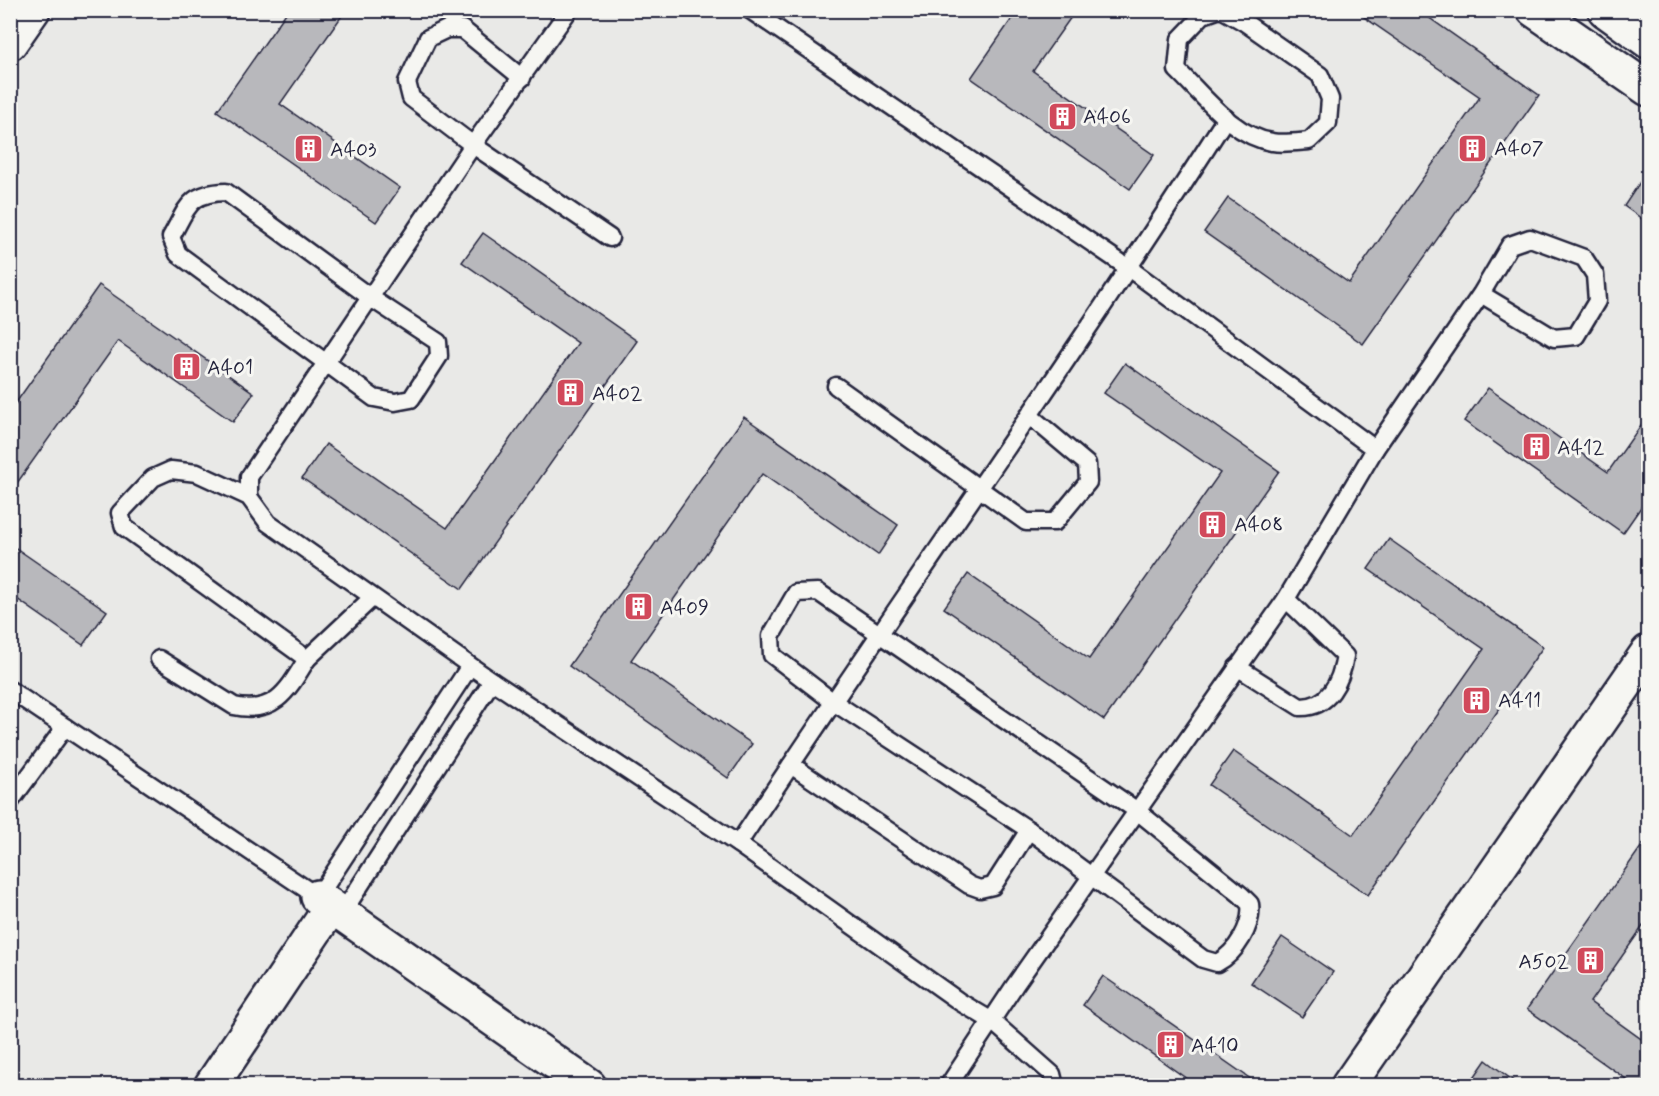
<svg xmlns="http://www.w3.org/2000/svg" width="1659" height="1096" font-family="Mynerve,sans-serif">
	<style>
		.building { fill: #b8b8bc; stroke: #22223b; stroke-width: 1.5 }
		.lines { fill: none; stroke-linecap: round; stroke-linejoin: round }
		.lane-casing { stroke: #22223b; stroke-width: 21 }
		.street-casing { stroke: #22223b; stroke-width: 38 }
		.secondary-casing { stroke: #22223b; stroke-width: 38 }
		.lane { stroke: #f6f6f2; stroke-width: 16 }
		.street { stroke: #f6f6f2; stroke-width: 33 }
		.secondary { stroke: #f6f6f2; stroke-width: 33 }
		.labels { text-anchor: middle; stroke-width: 6; stroke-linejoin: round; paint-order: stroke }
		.poi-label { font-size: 21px; fill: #22223b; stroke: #f6f6f2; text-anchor: start }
	</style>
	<rect width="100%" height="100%" fill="#e9e9e7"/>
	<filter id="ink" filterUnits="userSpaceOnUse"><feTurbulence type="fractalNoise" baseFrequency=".0167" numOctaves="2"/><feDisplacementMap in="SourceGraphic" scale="12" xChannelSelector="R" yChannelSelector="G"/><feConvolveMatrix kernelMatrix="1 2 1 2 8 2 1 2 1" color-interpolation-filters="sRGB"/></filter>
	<g filter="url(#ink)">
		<g class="building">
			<path d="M 288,10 L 346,10 L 280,104 L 400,188 L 376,222 L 217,111 Z"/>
			<path d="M 1018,10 L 1076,10 L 1033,71 L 1154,155 L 1130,189 L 971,78 Z"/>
			<path d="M 1369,10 L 1418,10 L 1539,95 L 1363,344 L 1204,232 L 1228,198 L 1349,283 L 1480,97 L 1364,17 Z"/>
			<path d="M 1644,176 L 1648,179 L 1648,223 L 1624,206 Z"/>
			<path d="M 483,233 L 637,341 L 462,589 L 302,478 L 326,444 L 447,528 L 578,343 L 462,262 Z"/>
			<path d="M 99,285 L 254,393 L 233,422 L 118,341 L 10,493 L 10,411 Z"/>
			<path d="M 1125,363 L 1279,471 L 1104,720 L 944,608 L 968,574 L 1089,659 L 1220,473 L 1104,393 Z"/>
			<path d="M 1488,388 L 1608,472 L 1648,415 L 1648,497 L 1623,533 L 1464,421 Z"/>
			<path d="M 744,417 L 898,525 L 878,555 L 762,474 L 631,660 L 752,744 L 728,778 L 569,666 Z"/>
			<path d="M 1389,539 L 1543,647 L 1368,895 L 1209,785 L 1233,751 L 1353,835 L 1484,649 L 1368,569 Z"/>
			<path d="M 10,544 L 107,611 L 83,645 L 10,594 Z"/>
			<path d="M 1648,837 L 1648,919 L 1590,1002 L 1648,1044 L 1648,1086 L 1636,1086 L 1527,1009 Z"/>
			<path d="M 1282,937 L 1333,972 L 1302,1017 L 1251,983 Z"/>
			<path d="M 1103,976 L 1258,1084 L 1197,1086 L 1083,1005 Z"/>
			<path d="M 1486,1060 L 1520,1086 L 1468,1086 Z"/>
		</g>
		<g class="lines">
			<defs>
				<g id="lane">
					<path d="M 750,10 L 1130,269 L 1375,449"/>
					<path d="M 1217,10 L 1203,15 L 1180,39 L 1177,70 C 1204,96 1233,136 1272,142 C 1283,144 1297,142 1309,141 L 1328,123 L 1330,99 L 1320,75 L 1244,22 L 1223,10"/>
					<path d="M 522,78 L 462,29 L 447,29 L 428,38 L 407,82 L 411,98 L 473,145 L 610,238"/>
					<path d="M 226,192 L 371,298 L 438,342 L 439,356 L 411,399 L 395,402 L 374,398 L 178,254 L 171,237 C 188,207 188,193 226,192 Z"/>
					<path d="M 836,386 L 1026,522 L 1055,522 L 1088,482 L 1087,464 L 1030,416"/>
					<path d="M 249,497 L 249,477 L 473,145 L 569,10"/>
					<path d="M 818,592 L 1136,810 L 1241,895 L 1250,904 C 1253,926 1236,953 1217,963 L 1203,959 L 1029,830 L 832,701 L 772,655 L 771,636 L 796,593 Z"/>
					<path d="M 373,597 L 307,659 L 124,527 L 120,513 L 153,478 L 171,470 L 197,473 L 249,497 L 268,523 L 492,681 L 738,844 L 960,1002 L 992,1021 L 1052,1074 L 1055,1086"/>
					<path d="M 159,659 L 234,706 C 275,715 288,690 307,659"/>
					<path d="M 1237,667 L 1300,707 C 1329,708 1341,681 1345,656 L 1286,599"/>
					<path d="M 10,690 L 318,897 L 470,666"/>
					<path d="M 791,765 L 969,885 L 980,889 L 993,886 L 1029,830"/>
					<path d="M 10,802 L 65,727"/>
					<path d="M 738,844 C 899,601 1069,364 1226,118"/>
					<path d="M 341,915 L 492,681"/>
					<path d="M 948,1086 L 1015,985 L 1286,599 L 1375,449 L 1481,294 L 1510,245 L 1530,238 L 1584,258 L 1595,275 L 1597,301 L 1576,336 L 1554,338 L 1481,294"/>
				</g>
				<g id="street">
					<path d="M 1534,10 L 1648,89"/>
					<path d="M 1605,10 L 1648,41"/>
					<path d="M 318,897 L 589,1086"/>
					<path d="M 211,1086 L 331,907"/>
					<path d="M 1348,1086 L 1648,652"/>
				</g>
				<path id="secondary" d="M 10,43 L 33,10"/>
			</defs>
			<use href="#lane" class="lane-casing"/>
			<use href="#street" class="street-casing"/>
			<use href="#secondary" class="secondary-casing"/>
			<use href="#lane" class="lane"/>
			<use href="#street" class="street"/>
			<use href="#secondary" class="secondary"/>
		</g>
	</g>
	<defs>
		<symbol id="building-square" viewBox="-11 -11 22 22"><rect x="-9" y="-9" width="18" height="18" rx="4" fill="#d1495b" stroke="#f6f6f2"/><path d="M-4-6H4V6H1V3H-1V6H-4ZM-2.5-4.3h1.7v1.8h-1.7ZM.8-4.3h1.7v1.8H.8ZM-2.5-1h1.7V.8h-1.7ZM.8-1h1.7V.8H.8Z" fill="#fff"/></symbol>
	</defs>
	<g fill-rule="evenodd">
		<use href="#building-square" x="1046" y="100" width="33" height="33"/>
		<use href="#building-square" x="1456" y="132" width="33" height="33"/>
		<use href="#building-square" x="292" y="132" width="33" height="33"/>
		<use href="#building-square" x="170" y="350" width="33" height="33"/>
		<use href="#building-square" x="554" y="376" width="33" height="33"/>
		<use href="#building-square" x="1520" y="430" width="33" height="33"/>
		<use href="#building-square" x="1196" y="508" width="33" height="33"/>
		<use href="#building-square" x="622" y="590" width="33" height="33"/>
		<use href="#building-square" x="1460" y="684" width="33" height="33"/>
		<use href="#building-square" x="1574" y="944" width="33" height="33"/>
		<use href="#building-square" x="1154" y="1028" width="33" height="33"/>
	</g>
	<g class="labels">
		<g class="poi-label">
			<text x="1083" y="123">A406</text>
			<text x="1494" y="155">A407</text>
			<text x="330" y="156">A403</text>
			<text x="207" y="374">A401</text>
			<text x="592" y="400">A402</text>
			<text x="1557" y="454">A412</text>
			<text x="1234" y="531">A408</text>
			<text x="660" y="614">A409</text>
			<text x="1498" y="707">A411</text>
			<text x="1569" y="968" text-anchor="end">A502</text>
			<text x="1191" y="1052">A410</text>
		</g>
	</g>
	<rect width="1659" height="1096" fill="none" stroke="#f6f6f2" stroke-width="36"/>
	<rect x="18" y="18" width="1623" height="1060" fill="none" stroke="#22223b" stroke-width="2" filter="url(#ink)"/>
</svg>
